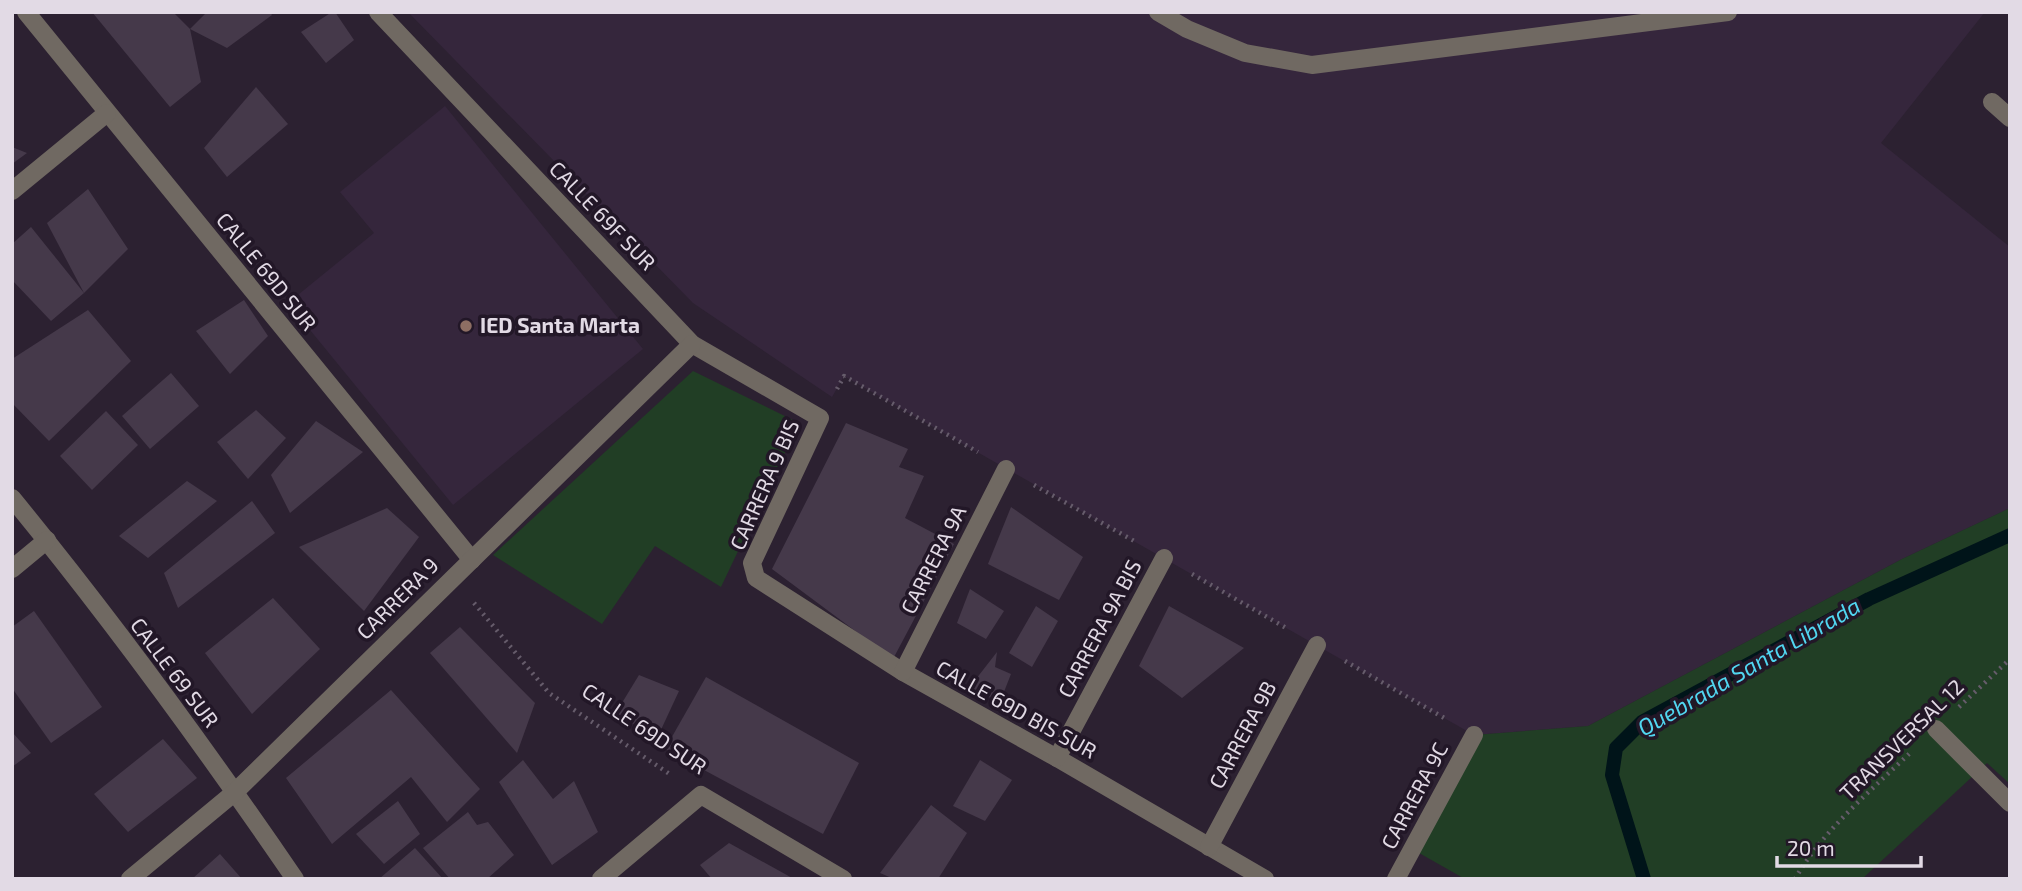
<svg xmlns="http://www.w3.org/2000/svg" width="2022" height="891" font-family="'Exo 2',sans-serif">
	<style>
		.built { fill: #35263c }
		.green { fill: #213e25 }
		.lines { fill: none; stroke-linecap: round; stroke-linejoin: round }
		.stream { stroke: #001419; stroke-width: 14 }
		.building { fill: #45394a }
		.path { stroke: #665c6b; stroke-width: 4.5; stroke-dasharray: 2 5; stroke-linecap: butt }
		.minor { stroke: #706962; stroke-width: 18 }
		.education-dot { fill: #8d6e63; stroke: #221727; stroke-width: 2.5 }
		.labels { text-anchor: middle; stroke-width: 7; stroke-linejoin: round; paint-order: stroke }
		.street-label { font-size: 21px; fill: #e2dae5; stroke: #221727 }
		.poi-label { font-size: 21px; font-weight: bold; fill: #e2dae5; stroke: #221727; text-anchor: start }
		.water-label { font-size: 23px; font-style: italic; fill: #51d6f0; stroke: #221727 }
	</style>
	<rect width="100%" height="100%" fill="#2c2131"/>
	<g class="built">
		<path d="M 408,12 L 1985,12 L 1881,143 L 2010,247 L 2010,508 L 1902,559 L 1588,726 L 1474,735 L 844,376 L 832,397 L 693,303 Z"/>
		<path d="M 445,106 L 643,349 L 453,505 L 288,303 L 374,233 L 340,192 Z"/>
	</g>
	<g class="green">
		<path d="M 693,371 L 799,423 L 721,587 L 655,546 L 602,624 L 493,555 Z"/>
		<path d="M 2010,508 L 2010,784 L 1987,763 L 1862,879 L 1465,879 L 1412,849 L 1474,735 L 1588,726 L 1902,559 Z"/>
	</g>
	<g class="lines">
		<path class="stream" d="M 1644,879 L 1612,775 L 1616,748 L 1642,722 L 1869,599 L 2010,535"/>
	</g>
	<g class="building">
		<path d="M 92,12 L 173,12 L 190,29 L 201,82 L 170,107 Z"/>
		<path d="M 207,12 L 270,12 L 272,15 L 227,48 L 190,29 Z"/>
		<path d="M 332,12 L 335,12 L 354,40 L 326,63 L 301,32 Z"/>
		<path d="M 256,87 L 288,124 L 227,177 L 204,148 Z"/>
		<path d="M 12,147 L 27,153 L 12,164 Z"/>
		<path d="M 88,189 L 128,249 L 84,293 L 47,223 Z"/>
		<path d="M 31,227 L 84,293 L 51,321 L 12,280 L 12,244 Z"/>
		<path d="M 244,300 L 268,336 L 230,374 L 196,331 Z"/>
		<path d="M 88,310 L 131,361 L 49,441 L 12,403 L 12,359 Z"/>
		<path d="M 171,373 L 199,406 L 150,449 L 122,416 Z"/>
		<path d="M 256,410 L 286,438 L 248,479 L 217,442 Z"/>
		<path d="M 106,411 L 138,445 L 92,490 L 60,456 Z"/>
		<path d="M 316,421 L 363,452 L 290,513 L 271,475 Z"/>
		<path d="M 846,423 L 908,449 L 899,467 L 924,476 L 905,518 L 954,544 L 893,659 L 772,569 Z"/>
		<path d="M 187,481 L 217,501 L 148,558 L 119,536 Z"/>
		<path d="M 252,501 L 275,533 L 178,608 L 164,573 Z"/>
		<path d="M 1011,507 L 1083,557 L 1059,600 L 988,564 Z"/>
		<path d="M 387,508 L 419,537 L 364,611 L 299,547 Z"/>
		<path d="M 970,589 L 1004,611 L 986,639 L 957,623 Z"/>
		<path d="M 273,598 L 320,649 L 252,714 L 205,653 Z"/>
		<path d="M 1036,606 L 1058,621 L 1032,667 L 1009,653 Z"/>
		<path d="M 1169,606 L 1244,648 L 1182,698 L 1139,666 Z"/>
		<path d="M 34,611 L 102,707 L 51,743 L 12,688 L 12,627 Z"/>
		<path d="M 460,627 L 535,703 L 517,753 L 430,653 Z"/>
		<path d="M 997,652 L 995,667 L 1011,674 L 1000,702 L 969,688 Z"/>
		<path d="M 639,675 L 679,691 L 659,734 L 614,716 Z"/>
		<path d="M 706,677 L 859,763 L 823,834 L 665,749 Z"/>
		<path d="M 391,690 L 480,789 L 447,822 L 411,777 L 332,844 L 286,778 Z"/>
		<path d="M 12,732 L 31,753 L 12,767 Z"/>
		<path d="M 163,739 L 197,778 L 128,832 L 94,794 Z"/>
		<path d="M 523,760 L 553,799 L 574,781 L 598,832 L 552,865 L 499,782 Z"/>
		<path d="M 980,760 L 1012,780 L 985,821 L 953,806 Z"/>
		<path d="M 398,801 L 420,834 L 384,864 L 356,834 Z"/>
		<path d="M 931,805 L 967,833 L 938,879 L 894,879 L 880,873 Z"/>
		<path d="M 468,812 L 477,825 L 488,822 L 514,855 L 487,879 L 450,879 L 423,848 Z"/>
		<path d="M 729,843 L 794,879 L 712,879 L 700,865 Z"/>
		<path d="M 415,848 L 443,879 L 379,879 Z"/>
		<path d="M 220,854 L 242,879 L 192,879 Z"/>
	</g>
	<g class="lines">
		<g class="path">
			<path d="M 837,389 L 844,376 L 978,452"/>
			<path d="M 1034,485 L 1136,542"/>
			<path d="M 1192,574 L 1288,629"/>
			<path d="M 474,603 L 549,693 L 671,775"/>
			<path d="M 1345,661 L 1446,719"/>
			<path d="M 1959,707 L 2010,659"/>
			<path d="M 1795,879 C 1822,831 1873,789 1912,751"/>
		</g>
		<g class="minor">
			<path d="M 26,12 L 472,560"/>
			<path d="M 378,12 L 692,344 L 820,418 L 752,563 L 756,578 L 903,672 L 1057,758 L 1265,879"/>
			<path d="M 1158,12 L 1187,29 L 1245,53 L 1312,65 L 1728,12"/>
			<path d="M 1992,102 L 2010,118"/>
			<path d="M 12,191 L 107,113"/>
			<path d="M 12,498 C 112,620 206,749 295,879"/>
			<path d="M 12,569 L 47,540"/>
			<path d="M 903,672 L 1006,469"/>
			<path d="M 1936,729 L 2010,803"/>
			<path d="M 1057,758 L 1164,558"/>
			<path d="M 1209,847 L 1317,645"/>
			<path d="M 130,879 L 235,792 L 692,344"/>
			<path d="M 601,879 L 701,795 L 843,879"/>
			<path d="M 1396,879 L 1474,735"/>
		</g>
	</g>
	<circle class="education-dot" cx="466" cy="326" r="7"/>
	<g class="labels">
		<g class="street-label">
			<text transform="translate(602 216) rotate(46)" y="7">CALLE 69F SUR</text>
			<text transform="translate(266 272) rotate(51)" y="7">CALLE 69D SUR</text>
			<text transform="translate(765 485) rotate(-66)" y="7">CARRERA 9 BIS</text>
			<text transform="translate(934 560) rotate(-63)" y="7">CARRERA 9A</text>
			<text transform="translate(398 599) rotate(-45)" y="7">CARRERA 9</text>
			<text transform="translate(1100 629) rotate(-62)" y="7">CARRERA 9A BIS</text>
			<text transform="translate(174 673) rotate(53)" y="7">CALLE 69 SUR</text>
			<text transform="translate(1016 710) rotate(29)" y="7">CALLE 69D BIS SUR</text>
			<text transform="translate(644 729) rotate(34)" y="7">CALLE 69D SUR</text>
			<text transform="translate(1243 735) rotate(-62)" y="7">CARRERA 9B</text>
			<text transform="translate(1902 740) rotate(-44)" y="7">TRANSVERSAL 12</text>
			<text transform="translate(1415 796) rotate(-62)" y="7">CARRERA 9C</text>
		</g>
		<g class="poi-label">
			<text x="480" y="333">IED Santa Marta</text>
		</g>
		<g class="water-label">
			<text transform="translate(1749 667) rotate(-30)" y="8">Quebrada Santa Librada</text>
		</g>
	</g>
	<rect width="2022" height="891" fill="none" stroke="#e2dae5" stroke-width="28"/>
	<path d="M1777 856v10h144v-10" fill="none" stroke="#e2dae5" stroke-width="3.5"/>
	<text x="1787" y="856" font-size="21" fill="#e2dae5" stroke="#221727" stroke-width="5" paint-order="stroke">20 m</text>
</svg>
